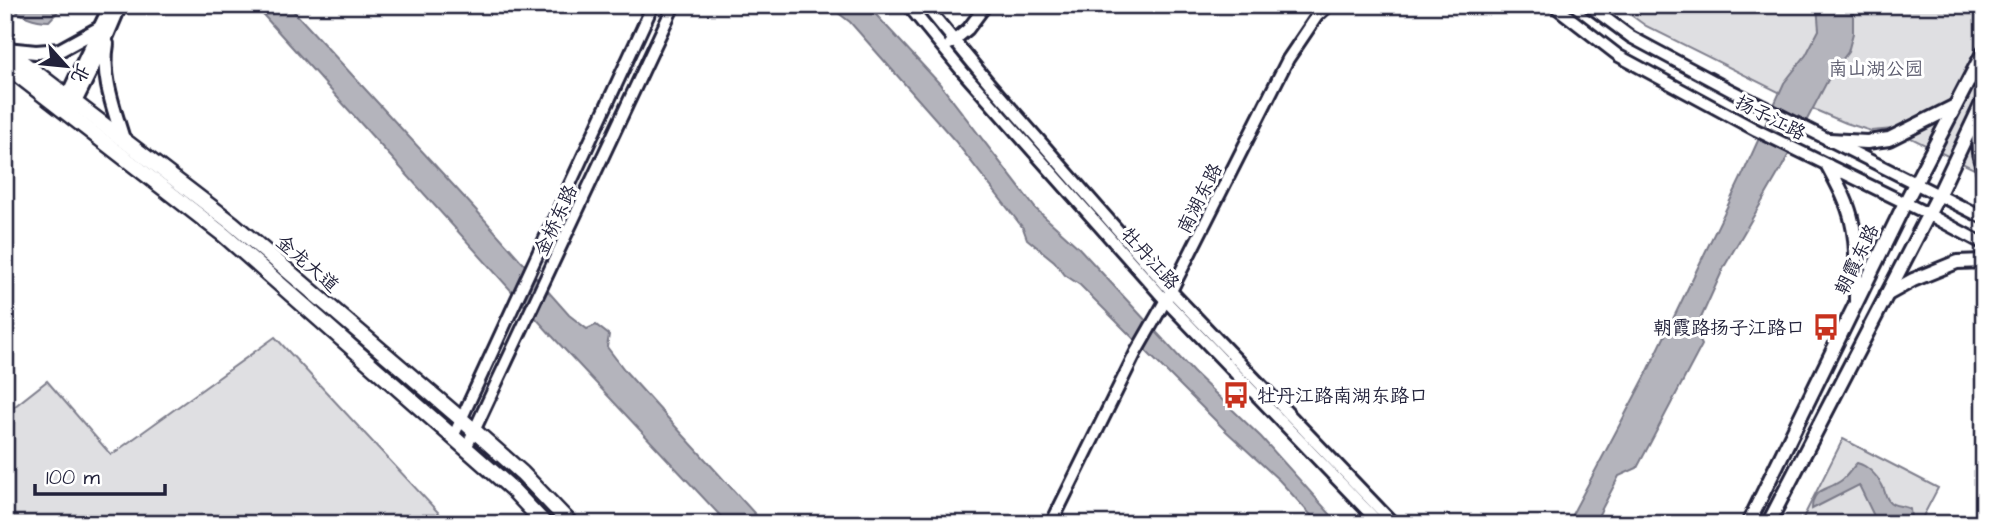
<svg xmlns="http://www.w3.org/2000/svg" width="1989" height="529" font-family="'Architects Daughter','LXGW WenKai TC',sans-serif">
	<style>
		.green { fill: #dfdfe2; stroke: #80808e; stroke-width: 2 }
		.water { fill: #b4b4bc; stroke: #7a7a88; stroke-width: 2 }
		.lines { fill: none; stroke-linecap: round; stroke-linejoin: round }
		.secondary-casing { stroke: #22223b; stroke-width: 16 }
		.primary-casing { stroke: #22223b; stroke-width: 18 }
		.highway-casing { stroke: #22223b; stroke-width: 19 }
		.secondary { stroke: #fff; stroke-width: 10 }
		.primary { stroke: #fff; stroke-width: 12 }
		.highway { stroke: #fff; stroke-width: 14 }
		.labels { text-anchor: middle; stroke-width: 6; stroke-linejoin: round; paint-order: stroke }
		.park-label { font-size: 19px; fill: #5b5b6d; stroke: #fff }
		.street-label { font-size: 19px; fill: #22223b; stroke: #fff }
		.poi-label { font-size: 19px; fill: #22223b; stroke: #fff; text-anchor: end }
	</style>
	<rect width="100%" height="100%" fill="#fff"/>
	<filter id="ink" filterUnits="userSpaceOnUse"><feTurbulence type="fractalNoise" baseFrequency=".0143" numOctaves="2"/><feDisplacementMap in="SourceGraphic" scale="14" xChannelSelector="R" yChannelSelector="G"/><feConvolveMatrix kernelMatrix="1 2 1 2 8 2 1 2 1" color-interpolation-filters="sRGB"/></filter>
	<g filter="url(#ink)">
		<g class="green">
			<path d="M 1617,5 L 1984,5 L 1984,174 L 1893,129 L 1871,131 L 1846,123 L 1813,109 L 1646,26 Z"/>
			<path d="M 275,337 L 449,524 L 5,524 L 5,414 L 47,381 L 111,455 Z"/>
			<path d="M 1843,439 L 1938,488 L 1919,524 L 1800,524 Z"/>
		</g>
		<g class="water">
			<path d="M 8,5 L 64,5 L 49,21 C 33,21 21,16 8,5 Z"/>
			<path d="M 257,5 L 288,5 L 476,210 L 569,315 L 587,329 L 596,325 L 609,335 L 607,347 L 626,372 L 764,524 L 728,524 L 552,336 L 257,8 Z"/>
			<path d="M 833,5 L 867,5 L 939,83 L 1036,209 L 1079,248 L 1193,372 L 1261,437 L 1339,524 L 1319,524 L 1279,480 L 1226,431 L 1080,285 L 1065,275 L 1054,261 L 1027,239 L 1023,228 L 955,141 L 850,22 L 837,12 Z"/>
			<path d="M 1817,5 L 1853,5 L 1853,33 L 1848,52 L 1830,76 L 1782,167 L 1724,267 L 1695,331 L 1702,345 L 1637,468 L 1619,476 L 1594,524 L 1567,524 L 1645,377 L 1742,176 L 1784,83 L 1806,55 L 1819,30 Z"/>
			<path d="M 1857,463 C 1868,466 1877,476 1882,485 C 1885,490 1885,497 1889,501 C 1893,507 1903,505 1910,509 L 1911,518 L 1908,524 L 1883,524 L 1879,521 L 1875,524 L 1860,524 L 1874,516 L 1859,485 L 1812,509 C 1812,487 1828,491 1842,480 C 1847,476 1852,468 1857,463 Z"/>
		</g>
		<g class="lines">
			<defs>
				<g id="secondary">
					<path d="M 908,5 L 962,71 L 1166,301 L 1380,524"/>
					<path d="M 925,5 L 989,83 L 1171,291 L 1394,524"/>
					<path d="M 1553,5 L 1619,56 L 1756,130 L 1928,214 L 1984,244"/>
					<path d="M 1588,5 L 1631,37 L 1732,91 L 1984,218"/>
					<path d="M 950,44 L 968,29 L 986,5"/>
					<path d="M 453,437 L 653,5"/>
					<path d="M 466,448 L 674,5"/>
					<path d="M 1051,524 L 1136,352 L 1171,291 L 1288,59 L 1317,16 L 1329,5"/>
				</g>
				<g id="primary">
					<path d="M 107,44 C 101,76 114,109 123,139"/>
					<path d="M 6,49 L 36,52 L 60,50 L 100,28"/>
					<path d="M 64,103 L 111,5"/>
					<path d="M 71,110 L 100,52 L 120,5"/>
					<path d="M 1978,118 L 1979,153 L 1984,173"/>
					<path d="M 1829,140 L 1867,142 L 1889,139 L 1955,106"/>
					<path d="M 1828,166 C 1837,183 1848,202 1852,222 C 1858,247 1856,274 1856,300"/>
					<path d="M 1886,295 L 1913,280 L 1957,262 L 1984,261"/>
					<path d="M 1748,524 L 1905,203 L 1984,51"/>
					<path d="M 1768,524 L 1938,196 L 1984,99"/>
				</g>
				<g id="highway">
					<path d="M 5,49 L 232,223 L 461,419 L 522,473 L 571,524"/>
					<path d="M 5,65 L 224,235 L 511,488 L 545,524"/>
				</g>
			</defs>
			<use href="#secondary" class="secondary-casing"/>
			<use href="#primary" class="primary-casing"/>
			<use href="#highway" class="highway-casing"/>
			<use href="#secondary" class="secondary"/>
			<use href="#primary" class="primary"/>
			<use href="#highway" class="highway"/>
		</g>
	</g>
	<defs>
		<symbol id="bus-bare" viewBox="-9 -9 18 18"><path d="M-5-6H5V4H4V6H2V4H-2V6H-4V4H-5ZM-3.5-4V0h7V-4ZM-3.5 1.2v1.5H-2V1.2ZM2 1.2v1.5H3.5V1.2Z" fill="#c8321e" stroke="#fff" stroke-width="2.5" paint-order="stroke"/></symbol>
	</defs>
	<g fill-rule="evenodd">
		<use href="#bus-bare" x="1807" y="308" width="38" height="38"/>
		<use href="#bus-bare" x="1217" y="376" width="38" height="38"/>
	</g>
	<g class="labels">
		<g class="park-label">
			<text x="1876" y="75">南山湖公园</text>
		</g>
		<g class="street-label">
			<text transform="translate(1771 117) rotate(27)" y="7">扬子江路</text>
			<text transform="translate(1199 198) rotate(-63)" y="7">南湖东路</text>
			<text transform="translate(555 220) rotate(-65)" y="7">金桥东路</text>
			<text transform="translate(1151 258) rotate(48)" y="7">牡丹江路</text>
			<text transform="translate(1856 259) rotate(-64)" y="7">朝霞东路</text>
			<text transform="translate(308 263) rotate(41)" y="7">金龙大道</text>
		</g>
		<g class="poi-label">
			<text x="1805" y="334">朝霞路扬子江路口</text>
			<text x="1257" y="402" text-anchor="start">牡丹江路南湖东路口</text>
		</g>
	</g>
	<rect width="1989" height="529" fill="none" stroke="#fff" stroke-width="28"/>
	<rect x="14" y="14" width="1961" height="501" fill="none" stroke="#22223b" stroke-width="2.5" filter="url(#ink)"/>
	<g transform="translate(66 66) rotate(117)" stroke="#ffffff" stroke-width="5" paint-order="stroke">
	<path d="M0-5L12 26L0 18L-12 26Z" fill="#22223b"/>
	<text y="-10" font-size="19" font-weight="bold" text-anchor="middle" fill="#22223b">北</text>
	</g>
	<path d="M35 484v10h130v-10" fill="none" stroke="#22223b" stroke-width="3.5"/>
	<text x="46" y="484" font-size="21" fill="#22223b" stroke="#ffffff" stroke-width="5" paint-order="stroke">100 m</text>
</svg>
